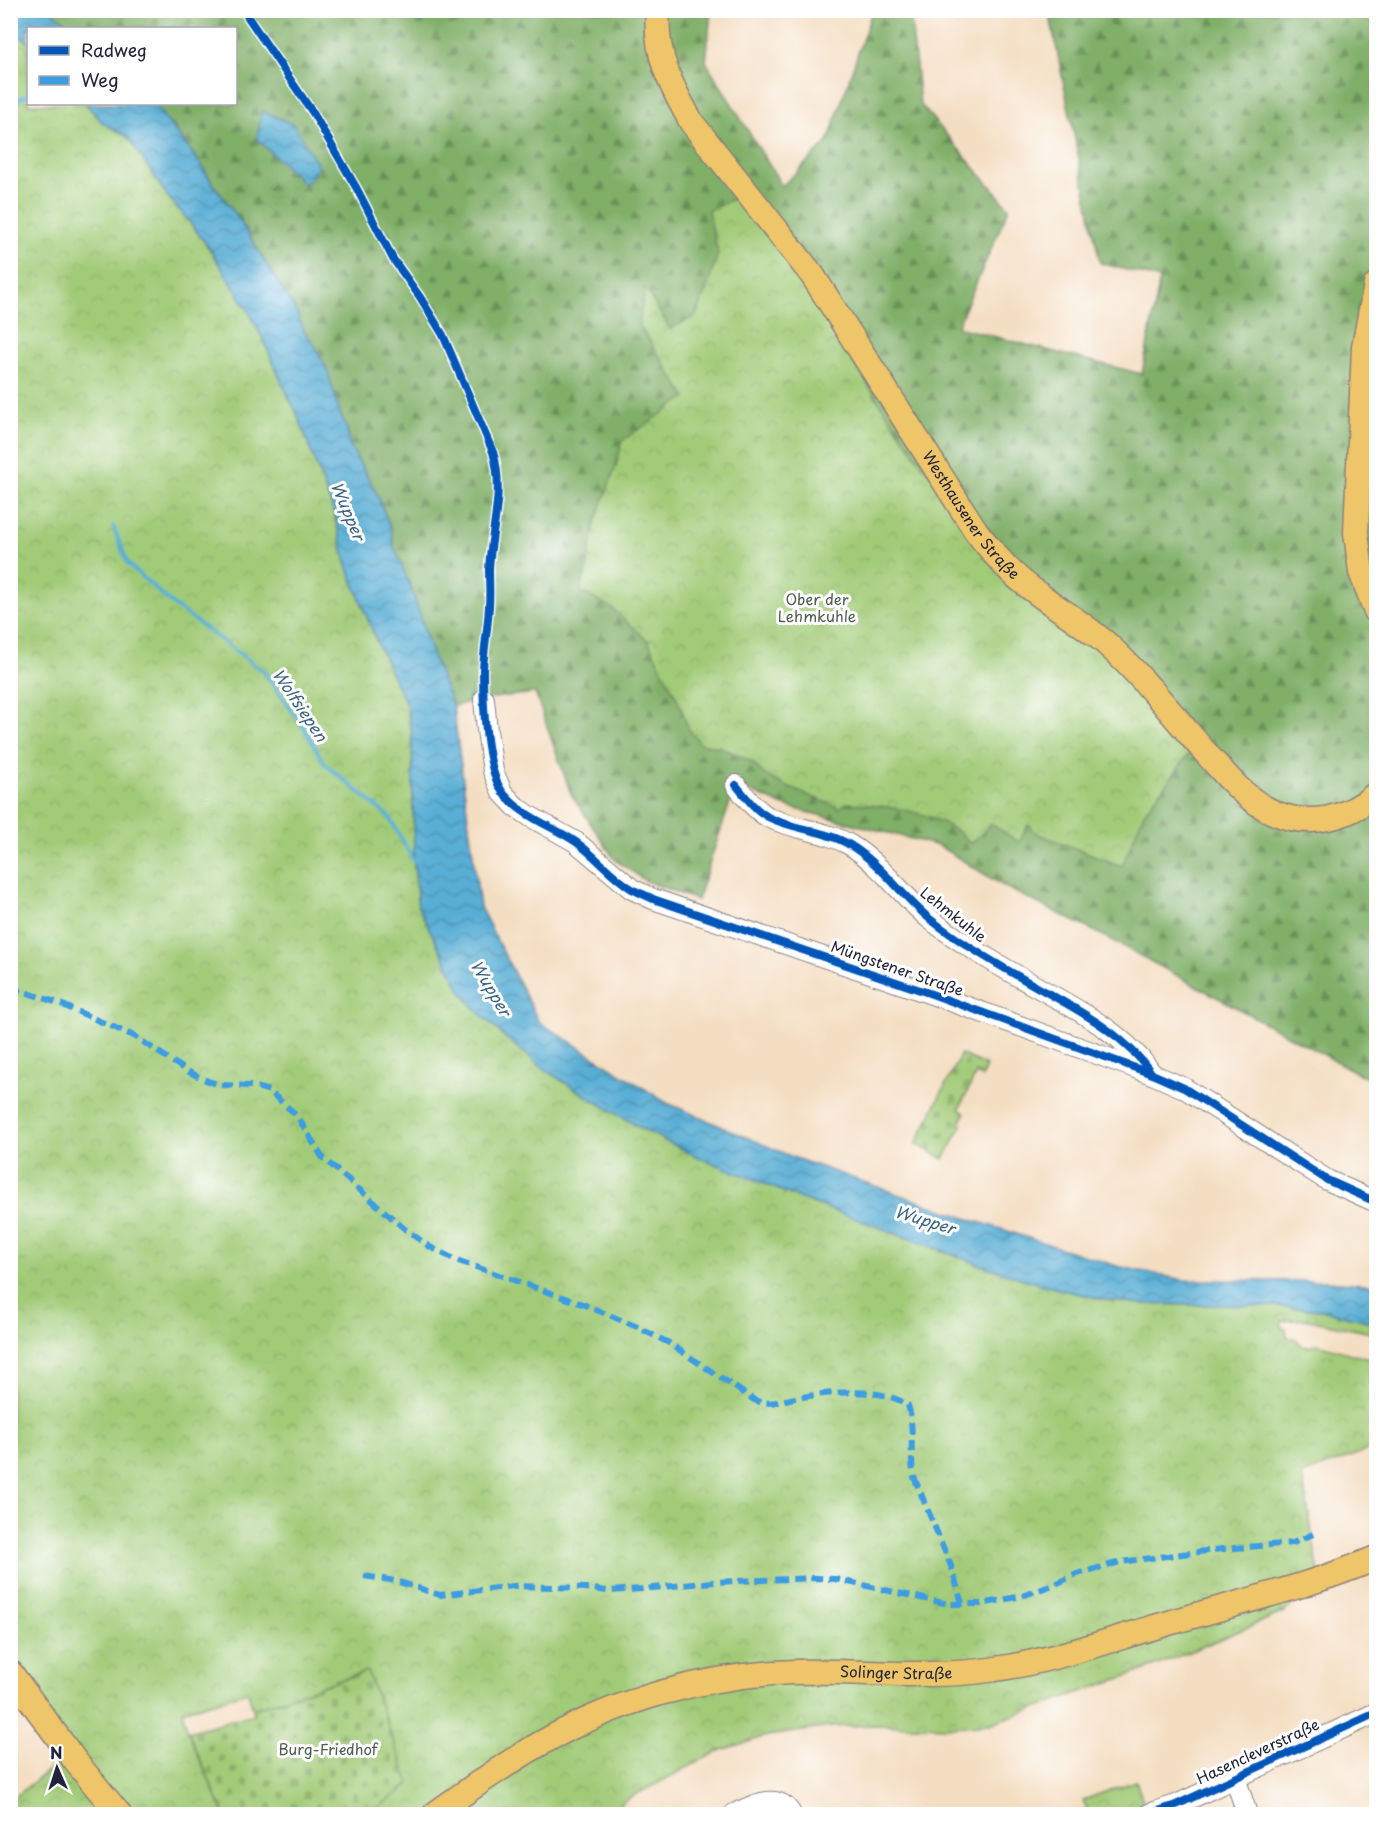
<svg xmlns="http://www.w3.org/2000/svg" width="1387" height="1825" font-family="'Playpen Sans',sans-serif">
	<style>
		.forest { fill: url(#forest-firs); stroke: #516852; stroke-width: 1.5 }
		.cemetery { fill: url(#cemetery-stones); stroke: #627659; stroke-width: 1.5 }
		.park { fill: url(#park-crowns); stroke: #627659; stroke-width: 1.5 }
		.water { fill: url(#water-waves); stroke: #3e6888; stroke-width: 1.5 }
		.lines { fill: none; stroke-linecap: round; stroke-linejoin: round }
		.stream { stroke: #59aed5; stroke-width: 4 }
		.minor-casing { stroke: #8b807e; stroke-width: 22 }
		.major-casing { stroke: #8b807e; stroke-width: 27 }
		.minor { stroke: #fff; stroke-width: 20 }
		.major { stroke: #eec569; stroke-width: 24 }
		.quiet { stroke: #3c9ce2; stroke-width: 6; stroke-dasharray: 12 6; stroke-linecap: butt }
		.cycleway-casing { stroke: #fff; stroke-width: 11 }
		.cycleway { stroke: #0057b8; stroke-width: 8 }
		.labels { text-anchor: middle; stroke-width: 6; stroke-linejoin: round; paint-order: stroke }
		.street-label { font-size: 15px; fill: #22223b; stroke: #fff }
		.park-label { font-size: 15px; fill: #4e5d50; stroke: #fff }
		.water-label { font-size: 16px; font-style: italic; fill: #3b6180; stroke: #fff }
	</style>
	<defs>
		<pattern id="forest-firs" width="22" height="20" patternUnits="userSpaceOnUse" patternTransform="scale(1.5)"><rect width="22" height="20" fill="#80af68"/><path d="M5 1l3.5 6h-7zM16 11l3.5 6h-7z" fill="#688e57"/></pattern>
		<pattern id="cemetery-stones" width="16" height="16" patternUnits="userSpaceOnUse" patternTransform="scale(1.5)"><rect width="16" height="16" fill="#a1cb77"/><path d="M2 7V4a2 2 0 0 1 4 0v3zM10 15v-3a2 2 0 0 1 4 0v3z" fill="#8aae68"/></pattern>
		<pattern id="park-crowns" width="20" height="18" patternUnits="userSpaceOnUse" patternTransform="scale(1.5)"><rect width="20" height="18" fill="#a1cb77"/><path d="M2 6a3 3 0 1 1 6 0M12 15a3 3 0 1 1 6 0" fill="none" stroke="#8aae68"/></pattern>
		<pattern id="water-waves" width="16" height="10" patternUnits="userSpaceOnUse" patternTransform="scale(1.5)"><rect width="16" height="10" fill="#59aed5"/><path d="M0 5q4-4 8 0t8 0" fill="none" stroke="#498dae"/></pattern>
	</defs>
	<rect width="100%" height="100%" fill="#fff"/>
	<filter id="ink" filterUnits="userSpaceOnUse"><feTurbulence type="fractalNoise" baseFrequency=".0167" numOctaves="2"/><feDisplacementMap in="SourceGraphic" scale="12" xChannelSelector="R" yChannelSelector="G"/><feConvolveMatrix kernelMatrix="1 2 1 2 8 2 1 2 1" color-interpolation-filters="sRGB"/></filter>
	<filter id="wash" filterUnits="userSpaceOnUse"><feTurbulence type="fractalNoise" baseFrequency=".008" numOctaves="4" result="noise"/><feDisplacementMap in="SourceGraphic" scale="24" xChannelSelector="R" yChannelSelector="G"/><feGaussianBlur stdDeviation="1.35" result="paint"/><feColorMatrix in="noise" values="0 0 0 0 0 0 0 0 0 0 0 0 0 0 0 0 0 1.4 0 .05"/><feComposite in="paint" operator="in"/></filter>
	<g filter="url(#wash)">
		<rect width="100%" height="100%" fill="#f4dec2"/>
		<path class="forest" d="M 51,11 L 711,11 L 706,62 L 782,186 L 828,142 L 872,11 L 910,11 L 920,104 L 1009,208 L 957,327 L 1142,374 L 1160,279 L 1100,263 L 1049,11 L 1376,11 L 1376,1083 L 1100,934 L 1007,888 L 939,846 L 784,806 L 736,785 L 697,900 L 646,881 L 615,860 L 571,794 L 535,693 L 484,699 L 453,706 L 434,660 L 412,591 L 393,544 L 391,530 L 385,515 L 376,492 L 350,446 L 346,425 L 341,416 L 336,399 L 315,346 L 305,333 L 296,311 L 280,286 L 239,219 L 213,184 L 200,163 L 154,104 L 236,104 L 236,28 L 74,28 Z"/>
		<g class="cemetery">
			<path d="M 961,1054 L 986,1066 L 982,1077 L 976,1074 L 959,1109 L 965,1113 L 960,1124 L 962,1125 L 944,1159 L 916,1144 Z"/>
			<path d="M 367,1671 L 411,1785 L 369,1814 L 224,1814 L 188,1732 L 254,1714 L 253,1709 Z"/>
		</g>
		<g class="park">
			<path d="M 11,31 L 22,37 L 28,43 L 28,104 L 86,104 L 103,123 L 128,137 L 168,197 L 188,220 L 209,248 L 247,308 L 263,339 L 282,383 L 298,416 L 335,516 L 346,563 L 378,645 L 406,704 L 412,733 L 414,861 L 418,907 L 463,994 L 479,1013 L 506,1038 L 548,1072 L 644,1130 L 799,1198 L 989,1268 L 1046,1286 L 1105,1300 L 1142,1304 L 1274,1306 L 1322,1310 L 1376,1323 L 1376,1334 L 1304,1319 L 1282,1321 L 1282,1328 L 1286,1328 L 1287,1338 L 1295,1338 L 1302,1346 L 1309,1347 L 1317,1344 L 1376,1361 L 1376,1447 L 1302,1475 L 1320,1579 C 1308,1590 1297,1602 1284,1612 L 1153,1667 L 989,1724 L 952,1727 L 873,1725 L 829,1727 L 767,1736 L 721,1750 L 625,1800 L 611,1814 L 369,1814 L 410,1784 L 367,1671 L 253,1709 L 248,1692 L 182,1711 L 188,1732 L 224,1814 L 11,1814 L 11,1800 L 62,1759 L 11,1690 Z"/>
			<path d="M 737,197 L 796,273 L 883,408 L 926,470 L 1102,650 L 1192,750 L 1144,813 L 1122,866 L 1038,834 L 1028,825 L 1019,842 L 991,824 L 971,844 C 942,810 888,806 846,803 L 840,808 L 787,787 L 765,775 L 750,761 L 720,747 L 701,744 L 688,728 L 681,707 L 648,641 L 612,608 L 580,591 L 587,568 L 595,523 L 616,466 L 622,441 L 686,397 L 639,325 L 645,288 L 670,329 L 696,316 L 710,279 L 718,253 L 708,211 Z"/>
			<path d="M 1136,1781 L 1144,1804 L 1118,1814 L 1089,1814 L 1083,1800 Z"/>
		</g>
		<g class="water">
			<path d="M 11,10 L 51,11 L 74,28 L 28,28 L 28,43 L 22,37 L 11,31 Z"/>
			<path d="M 86,104 L 154,104 L 200,163 L 213,184 L 239,219 L 280,286 L 296,311 L 305,333 L 315,346 L 327,369 L 341,416 L 346,425 L 350,446 L 376,492 L 385,515 L 391,530 L 393,544 L 412,591 L 434,660 L 453,706 L 480,907 L 539,1022 L 656,1096 L 667,1103 L 795,1158 L 960,1216 L 1117,1266 L 1183,1280 L 1328,1281 L 1376,1285 L 1376,1323 L 1322,1310 L 1274,1306 L 1142,1304 L 1105,1300 L 1046,1286 L 989,1268 L 799,1198 L 698,1157 L 644,1130 L 588,1097 L 548,1072 L 506,1038 L 479,1013 L 463,994 L 418,907 L 414,861 L 412,733 L 406,704 L 378,645 L 346,563 L 335,516 L 298,416 L 282,383 L 263,339 L 247,308 L 209,248 L 188,220 L 168,197 L 128,137 L 103,123 Z"/>
			<path d="M 262,111 L 293,124 L 319,167 L 305,185 L 257,139 Z"/>
		</g>
		<g class="lines">
			<g class="stream">
				<path d="M 10,98 L 19,99 L 28,94"/>
				<path d="M 113,526 L 128,564 L 171,603 L 263,671 L 299,720 L 325,764 L 389,817 L 414,861 L 419,861"/>
			</g>
		</g>
	</g>
	<g filter="url(#ink)">
		<g class="lines">
			<defs>
				<g id="minor">
					<path d="M 484,699 L 487,730 L 493,771 L 502,792 L 515,806 L 531,817 L 576,842 L 632,889 L 653,899 L 926,992 L 1152,1074 L 1184,1088 L 1327,1180 L 1376,1202"/>
					<path d="M 736,785 C 745,796 755,810 768,817 C 794,830 825,830 850,845 C 881,864 902,896 930,919 C 963,945 1000,966 1037,987 C 1078,1010 1125,1034 1152,1074"/>
					<path d="M 1235,1777 L 1247,1814"/>
					<path d="M 734,1814 C 752,1806 778,1791 791,1814"/>
					<path d="M 1149,1814 L 1176,1805 L 1376,1713"/>
				</g>
				<g id="major">
					<path id="s1" d="M 658,10 C 654,54 671,86 692,123 L 813,276 L 976,531 C 989,548 1002,564 1018,578 C 1047,603 1081,621 1109,646 C 1147,681 1179,723 1213,761 C 1231,781 1249,802 1275,813 C 1311,828 1348,818 1376,794"/>
					<path d="M 1376,285 L 1364,346 L 1356,533 L 1361,572 L 1376,611"/>
					<path d="M 10,1672 L 76,1762 L 119,1814"/>
					<path id="s2" d="M 435,1814 C 468,1790 502,1766 538,1745 C 616,1700 704,1675 794,1672 C 859,1670 924,1679 989,1670 C 1051,1662 1112,1639 1172,1622 C 1240,1602 1311,1586 1376,1558"/>
				</g>
			</defs>
			<use href="#minor" class="minor-casing"/>
			<use href="#major" class="major-casing"/>
			<use href="#minor" class="minor"/>
			<use href="#major" class="major"/>
			<g class="quiet">
				<path d="M 10,987 L 58,1003 L 134,1036 L 187,1071 L 208,1081 L 220,1085 L 254,1086 L 269,1091 L 292,1111 L 299,1119 L 322,1157 L 406,1230 L 430,1247 L 456,1260 L 585,1305 L 635,1326 L 669,1343 L 754,1400 C 768,1406 780,1401 795,1398 C 830,1393 876,1385 908,1405 C 915,1428 909,1453 914,1477 L 951,1566 L 962,1603"/>
				<path d="M 364,1576 L 396,1581 L 440,1595 L 514,1586 L 585,1588 L 607,1591 L 642,1589 L 714,1582 L 815,1578 L 835,1579 L 948,1604 L 981,1604 L 1022,1596 L 1053,1585 L 1077,1574 L 1120,1562 L 1222,1549 L 1293,1543 L 1313,1534"/>
			</g>
			<defs>
				<g id="cycleway">
					<path d="M 243,10 L 313,113 L 357,189 L 393,259 L 420,297 L 443,335 L 493,452 C 505,492 491,529 489,569 C 489,581 490,594 489,606 C 488,627 484,648 483,670 C 483,699 485,771 504,794 C 523,817 552,826 576,842 C 596,856 611,876 632,889 C 639,893 646,895 653,899 L 926,992 L 1152,1074 L 1184,1088 L 1327,1180 L 1376,1202"/>
					<path d="M 736,785 C 745,796 755,810 768,817 C 794,830 825,830 850,845 C 881,864 902,896 930,919 C 963,945 1000,966 1037,987 C 1078,1010 1125,1034 1152,1074"/>
					<path d="M 1149,1814 L 1176,1805 L 1376,1713"/>
				</g>
			</defs>
			<use href="#cycleway" class="cycleway-casing"/>
			<use href="#cycleway" class="cycleway"/>
		</g>
	</g>
	<g class="labels">
		<g class="street-label">
			<text dy="5" stroke="none"><textPath href="#s1" startOffset="602">Westhausener Straße</textPath></text>
			<text transform="translate(953 915) rotate(38)" y="5">Lehmkuhle</text>
			<text transform="translate(897 969) rotate(19)" y="5">Müngstener Straße</text>
			<text dy="5" stroke="none"><textPath href="#s2" startOffset="495">Solinger Straße</textPath></text>
			<text transform="translate(1258 1752) rotate(-25)" y="5">Hasencleverstraße</text>
		</g>
		<g class="park-label">
			<text x="817" y="605">Ober der<tspan x="817" dy="17">Lehmkuhle</tspan></text>
			<text x="328" y="1755">Burg-Friedhof</text>
		</g>
		<g class="water-label">
			<text transform="translate(348 511) rotate(67)" y="6">Wupper</text>
			<text transform="translate(300 705) rotate(56)" y="6">Wolfsiepen</text>
			<text transform="translate(491 988) rotate(59)" y="6">Wupper</text>
			<text transform="translate(925 1220) rotate(17)" y="6">Wupper</text>
		</g>
	</g>
	<rect width="1387" height="1825" fill="none" stroke="#fff" stroke-width="36"/>
	<rect x="27" y="27" width="210" height="78" fill="#ffffff" stroke="#a7a7b1" stroke-width="1.5"/>
	<rect x="39" y="46" width="30" height="9" fill="#0057b8" stroke="#a7a7b1" stroke-width="1.5"/>
	<text x="81" y="57" font-size="18" fill="#22223b">Radweg</text>
	<rect x="39" y="76" width="30" height="9" fill="#3c9ce2" stroke="#a7a7b1" stroke-width="1.5"/>
	<text x="81" y="87" font-size="18" fill="#22223b">Weg</text>
	<g transform="translate(57 1768) rotate(357)" stroke="#ffffff" stroke-width="4.5" paint-order="stroke">
	<path d="M0-4.5L10 22L0 15L-10 22Z" fill="#22223b"/>
	<text y="-9" font-size="16" font-weight="bold" text-anchor="middle" fill="#22223b">N</text>
	</g>
</svg>
